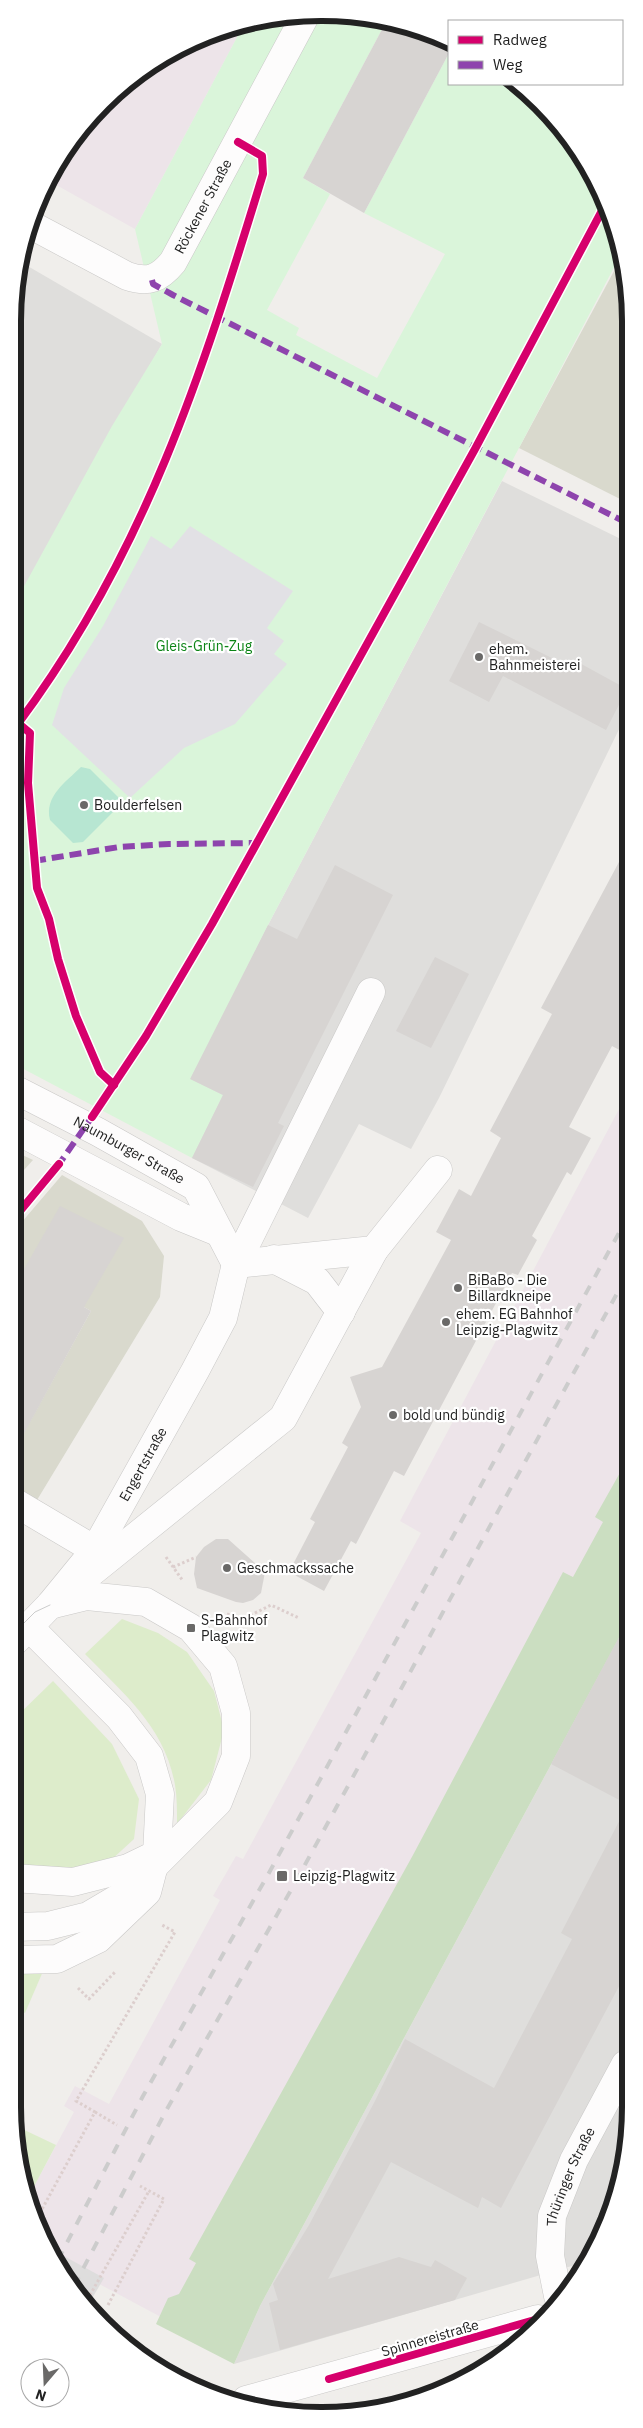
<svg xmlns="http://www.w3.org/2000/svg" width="643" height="2428" font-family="'IBM Plex Sans',sans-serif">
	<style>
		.residential { fill: #dfdedc }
		.industrial { fill: #ede4e9 }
		.construction { fill: #d9d9cd }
		.grass { fill: #ddeccb }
		.forest { fill: #cbdec1 }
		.park { fill: #daf5da }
		.pitch { fill: #b7e6d2 }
		.plaza { fill: #e2e1e5 }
		.pier { fill: #dedddd }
		.building { fill: #d7d4d2 }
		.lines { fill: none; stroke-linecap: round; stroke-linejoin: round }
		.minor-casing { stroke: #c9c8c7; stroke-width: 29 }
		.path { stroke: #dccecd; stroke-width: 3; stroke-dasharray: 2.5 2.5; stroke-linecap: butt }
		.minor { stroke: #fdfcfc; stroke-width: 28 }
		.tram { stroke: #ccc; stroke-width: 1 }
		.rail { stroke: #ccc; stroke-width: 4; stroke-dasharray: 10 10; stroke-linecap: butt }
		.quiet { stroke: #8e44ad; stroke-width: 6; stroke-dasharray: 12 6; stroke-linecap: butt }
		.cycleway-casing { stroke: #fff; stroke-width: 11 }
		.cycleway { stroke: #d6006c; stroke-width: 8 }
		.poi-dot { fill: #6a6968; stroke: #fff; stroke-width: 2 }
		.labels { text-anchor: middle; stroke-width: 4.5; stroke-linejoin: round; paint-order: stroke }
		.street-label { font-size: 14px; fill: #222; stroke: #fff }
		.park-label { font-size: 14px; fill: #0c8416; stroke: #fff }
		.poi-label { font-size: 14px; fill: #222; stroke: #fff; text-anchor: start }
		.rim { fill: none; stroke: #222; stroke-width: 6 }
	</style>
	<rect width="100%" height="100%" fill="#f0eeeb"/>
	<g class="residential">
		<path d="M 19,261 L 162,344 L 17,600 L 18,262 Z"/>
		<path d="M 502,481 L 627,542 L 627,713 L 439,1098 L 411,1149 L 359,1124 L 308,1218 L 192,1158 L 190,1079 L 268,925 Z"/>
		<path d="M 626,1625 L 625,2167 L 589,2261 L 234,2364 L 260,2306 Z"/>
	</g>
	<g class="industrial">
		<path d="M 243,26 L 135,229 L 51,182 L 64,150 L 150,65 Z"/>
		<path d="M 626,1096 L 626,1575 L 174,2324 L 60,2263 L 36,2224 L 30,2194 L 74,2112 L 64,2106 L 75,2086 L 109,2104 L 220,1900 L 213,1896 L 236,1856 L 243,1859 L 421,1533 L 400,1521 Z"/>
	</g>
	<g class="construction">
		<path d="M 621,258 L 628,281 L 628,503 L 519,448 Z"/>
		<path d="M 16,1152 L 33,1160 L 15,1180 Z"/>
		<path d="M 62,1175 L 142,1221 L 164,1256 L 160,1297 L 14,1538 L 15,1449 L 91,1311 L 23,1272 L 15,1285 L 15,1230 Z"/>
	</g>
	<g class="grass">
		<path d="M 122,1619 L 158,1633 L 187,1652 L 214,1691 L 224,1730 L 211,1780 L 177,1824 C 177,1811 177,1797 175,1785 C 165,1727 123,1693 85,1654 Z"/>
		<path d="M 53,1681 L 112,1744 L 139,1799 L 134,1839 L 110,1861 L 66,1869 L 13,1864 L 14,1719 Z"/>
		<path d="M 13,1968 L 44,1969 L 25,2013 L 13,2006 Z"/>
		<path d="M 16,2126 L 56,2145 L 30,2194 Z"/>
	</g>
	<path class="forest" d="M 626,1462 L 626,1625 L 260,2306 L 234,2364 L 156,2324 L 168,2298 L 179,2294 L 196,2263 L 189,2259 L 413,1855 L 563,1572 L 573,1577 L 603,1522 L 595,1517 Z"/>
	<path class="park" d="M 261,18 L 381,18 L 387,20 L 303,178 L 330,194 L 267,310 L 299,328 L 296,335 L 377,378 L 445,254 L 364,213 L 449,53 L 449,84 L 513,84 L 540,103 L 599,185 L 620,256 L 268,925 L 191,1079 L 223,1095 L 192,1158 L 16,1065 L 17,599 L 112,426 L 162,344 L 135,229 L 243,26 Z"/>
	<path class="pitch" d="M 81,767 L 90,769 L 119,798 L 118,807 L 83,842 L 73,843 L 50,820 C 44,796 66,782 81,767 Z"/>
	<path class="plaza" d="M 190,526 L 293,591 L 267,628 L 284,641 L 274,654 L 287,664 L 235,724 L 184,748 L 130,798 L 52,725 L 64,688 L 103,626 L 151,536 L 171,549 Z"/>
	<path class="pier" d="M 51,2249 L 104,2278 L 87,2307 Z"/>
	<g class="building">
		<path d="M 387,20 L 449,41 L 449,53 L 364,213 L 303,178 Z"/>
		<path d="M 479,622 L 570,667 L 574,660 L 627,689 L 606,730 L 503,676 L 489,702 L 449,681 Z"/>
		<path d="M 627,847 L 627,1054 L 612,1046 L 569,1127 L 591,1138 L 571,1175 L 567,1172 L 532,1236 L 537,1240 L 518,1275 L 512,1273 L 404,1476 L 394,1471 L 356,1544 L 351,1541 L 324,1591 L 289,1572 L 315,1522 L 310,1519 L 348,1447 L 342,1443 L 361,1407 L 350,1377 L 382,1367 L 451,1240 L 436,1232 L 459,1189 L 471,1196 L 501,1138 L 490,1131 L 552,1014 L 541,1008 Z"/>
		<path d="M 335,865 L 393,895 L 278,1123 L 284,1126 L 253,1187 L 192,1158 L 223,1095 L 190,1079 L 268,925 L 297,939 Z"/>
		<path d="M 435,957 L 469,974 L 431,1048 L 396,1031 Z"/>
		<path d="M 60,1206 L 124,1238 L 84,1307 L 91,1311 L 15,1450 L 15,1285 Z"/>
		<path d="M 216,1539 L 228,1539 L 265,1572 L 261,1593 L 253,1600 L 243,1603 L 236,1602 L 197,1588 L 194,1574 L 196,1557 L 204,1547 Z"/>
		<path d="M 626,1624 L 625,1683 L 625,1803 L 551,1764 Z"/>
		<path d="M 625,1810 L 625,1975 L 501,2208 L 482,2197 L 478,2208 L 391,2162 L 328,2279 L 399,2257 L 431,2267 L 435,2260 L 467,2278 L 455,2300 L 280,2350 L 269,2303 L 278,2300 L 273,2284 L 309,2225 L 375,2101 L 405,2039 L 494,2088 L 572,1939 L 561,1933 Z"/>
	</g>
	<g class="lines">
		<defs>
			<g id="minor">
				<path id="s1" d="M 33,226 L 127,276 C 148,283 159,279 173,262 L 304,18"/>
				<path id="s2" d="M 16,1090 L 98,1132 L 196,1187 L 236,1264"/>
				<path d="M 16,1130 L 181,1217 L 218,1232"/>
				<path d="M 274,1259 L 317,1281 L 341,1312"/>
				<path d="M 236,1264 L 374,1250 L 438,1170"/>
				<path d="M 14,1502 L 95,1550"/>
				<path d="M 88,1575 L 283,1418 L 374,1250"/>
				<path id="s3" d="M 14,1642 L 50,1605 L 95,1550 L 195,1371 L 223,1318 L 236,1264 L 371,992"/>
				<path d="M 13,1878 L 73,1882 L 128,1868 L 159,1853"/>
				<path d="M 13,1927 L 48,1926 L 88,1916 L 127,1893 L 218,1802 L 236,1756 L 236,1713 L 223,1666 L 191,1628 L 146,1602 L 87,1596 L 50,1605"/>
				<path d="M 13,1960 L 57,1959 L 98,1939 L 147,1892 L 157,1854 L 160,1794 L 149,1756 L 119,1717 L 29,1627"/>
				<path id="s4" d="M 558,2296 L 550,2256 L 552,2216 L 574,2160 L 625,2065"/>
				<path d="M 246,2400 L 538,2319"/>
			</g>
		</defs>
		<use href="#minor" class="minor-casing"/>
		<g class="path">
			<path d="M 166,1557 L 183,1581"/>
			<path d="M 173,1567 L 196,1557"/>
			<path d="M 227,1614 L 243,1619 L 271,1605 L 299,1618"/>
			<path d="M 78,1988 L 89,1999 L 116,1971"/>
			<path d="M 95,2112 L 117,2125"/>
			<path d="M 35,2222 L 95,2112 L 76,2101 L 175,1932 L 162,1925"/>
			<path d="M 90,2295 L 149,2191"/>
			<path d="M 108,2305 L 164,2199 L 140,2186"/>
		</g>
		<use href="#minor" class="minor"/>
		<path class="tram" d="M 14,1633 L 35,1612 L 50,1605"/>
		<g class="rail">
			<path d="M 58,2260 L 143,2096 L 270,1871 L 626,1220"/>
			<path d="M 74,2286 L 167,2109 L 295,1883 L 626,1277"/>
		</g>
		<g class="quiet">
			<path d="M 152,280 L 153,284 L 173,295 L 627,523"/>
			<path d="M 34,861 L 119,847 L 169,844 L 256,843"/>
			<path d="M 57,1167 L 94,1114"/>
		</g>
		<defs>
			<g id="cycleway">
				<path d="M 18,723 L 30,733 L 28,783 L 37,888 L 49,919 L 58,959 L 76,1016 L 100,1072 L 114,1085"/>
				<path d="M 17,725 C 145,554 202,374 263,174 L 262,156 L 238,142"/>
				<path d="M 92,1117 L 146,1036 L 212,924 L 475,449 L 605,205"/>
				<path d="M 15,1217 L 59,1164"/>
				<path d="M 329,2379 L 538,2319"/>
			</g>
		</defs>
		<use href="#cycleway" class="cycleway-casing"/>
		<use href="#cycleway" class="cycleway"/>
	</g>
	<g class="poi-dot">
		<circle cx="479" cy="657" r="5"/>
		<circle cx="84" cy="805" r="5"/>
		<circle cx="458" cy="1288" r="5"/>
		<circle cx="446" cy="1322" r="5"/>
		<circle cx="393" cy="1415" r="5"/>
		<circle cx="227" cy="1568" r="5"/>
		<rect x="186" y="1623" width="10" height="10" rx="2.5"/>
		<rect x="276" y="1870" width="12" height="12" rx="2.5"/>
	</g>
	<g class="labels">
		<g class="street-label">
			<text dy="5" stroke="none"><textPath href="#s1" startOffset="222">Röckener Straße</textPath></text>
			<text dy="5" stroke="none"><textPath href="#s2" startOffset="128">Naumburger Straße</textPath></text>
			<text dy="5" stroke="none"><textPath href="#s3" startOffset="221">Engertstraße</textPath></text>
			<text dy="5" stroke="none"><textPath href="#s4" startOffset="124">Thüringer Straße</textPath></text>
			<text transform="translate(430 2338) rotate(-16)" y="5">Spinnereistraße</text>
		</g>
		<g class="park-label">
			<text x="204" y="651">Gleis-Grün-Zug</text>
		</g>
		<g class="poi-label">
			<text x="489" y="654">ehem.<tspan x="489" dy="16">Bahnmeisterei</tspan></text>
			<text x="94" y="810">Boulderfelsen</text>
			<text x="468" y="1285">BiBaBo - Die<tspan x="468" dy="16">Billardkneipe</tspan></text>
			<text x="456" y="1319">ehem. EG Bahnhof<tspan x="456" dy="16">Leipzig-Plagwitz</tspan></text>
			<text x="403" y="1420">bold und bündig</text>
			<text x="237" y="1573">Geschmackssache</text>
			<text x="201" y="1625">S-Bahnhof<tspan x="201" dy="16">Plagwitz</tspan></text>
			<text x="293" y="1881">Leipzig-Plagwitz</text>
		</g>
	</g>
	<path d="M0 0H643V2428H0ZM321 21H322A300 300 0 0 1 622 321V2107A300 300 0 0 1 322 2407H321A300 300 0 0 1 21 2107V321A300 300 0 0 1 321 21Z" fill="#fff" fill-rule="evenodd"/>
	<path class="rim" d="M321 21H322A300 300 0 0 1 622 321V2107A300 300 0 0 1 322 2407H321A300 300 0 0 1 21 2107V321A300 300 0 0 1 321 21Z"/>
	<rect x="448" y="20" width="175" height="65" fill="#ffffff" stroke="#a7a7a7"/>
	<rect x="458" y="36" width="25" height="8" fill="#d6006c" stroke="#a7a7a7"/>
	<text x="493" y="45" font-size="15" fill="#222222">Radweg</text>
	<rect x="458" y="61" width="25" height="8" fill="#8e44ad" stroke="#a7a7a7"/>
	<text x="493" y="70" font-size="15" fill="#222222">Weg</text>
	<g transform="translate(45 2383) rotate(199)"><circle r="24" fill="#ffffff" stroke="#a7a7a7"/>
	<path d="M0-4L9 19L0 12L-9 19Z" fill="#6a6968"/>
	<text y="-8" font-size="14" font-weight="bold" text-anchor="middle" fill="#222222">N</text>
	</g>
</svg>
